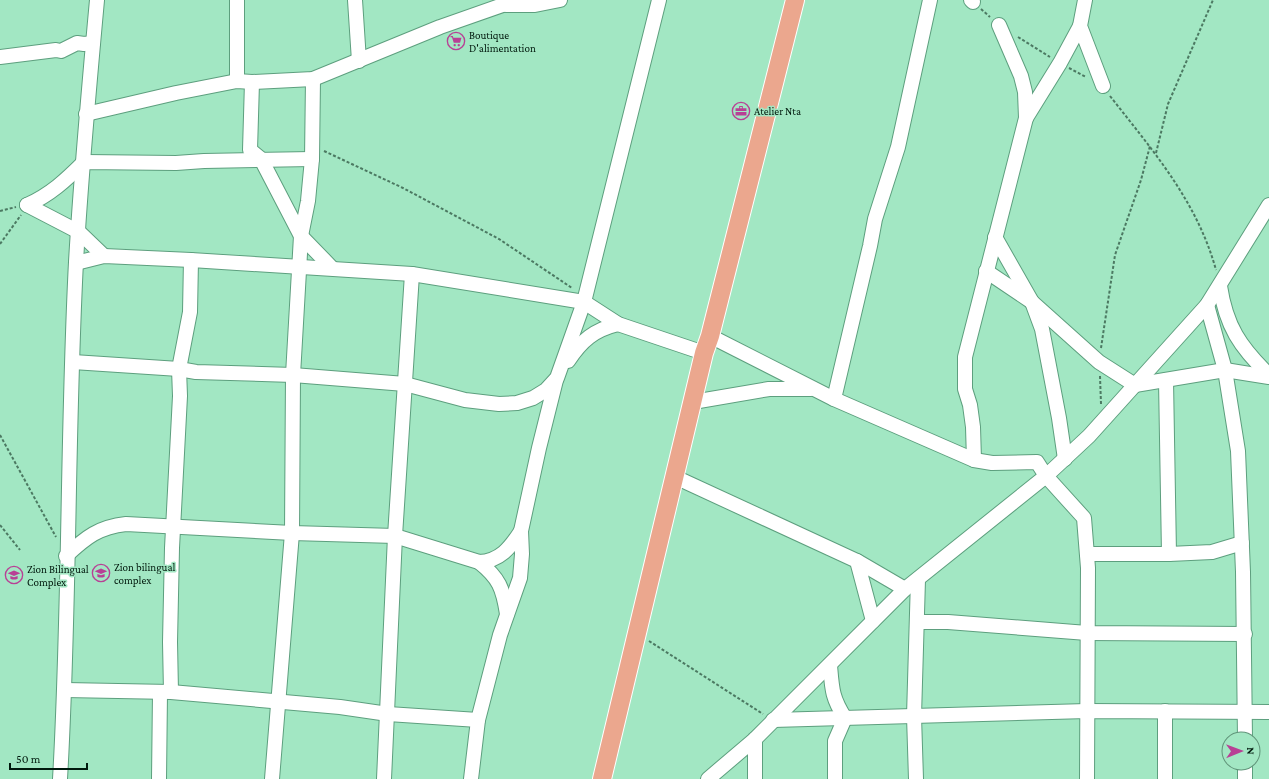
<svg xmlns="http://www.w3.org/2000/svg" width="1269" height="779" font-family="'Crimson Pro',serif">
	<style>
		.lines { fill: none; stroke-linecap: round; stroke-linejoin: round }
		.minor-casing { stroke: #5d9f7e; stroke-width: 16 }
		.major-casing { stroke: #fff; stroke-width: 20 }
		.path { stroke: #4c7962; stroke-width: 2; stroke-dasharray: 3 2; stroke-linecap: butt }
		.minor { stroke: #fff; stroke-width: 14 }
		.major { stroke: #eba78e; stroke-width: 18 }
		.labels { text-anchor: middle; stroke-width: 3; stroke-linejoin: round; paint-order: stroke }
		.poi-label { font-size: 11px; fill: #00190d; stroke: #a2e7c3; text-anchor: start }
	</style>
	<rect width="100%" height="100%" fill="#a2e7c3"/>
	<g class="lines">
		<defs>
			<g id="minor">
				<path d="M 355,0 L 359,61"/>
				<path d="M 971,0 L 973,2"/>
				<path d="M 1085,0 L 1080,26 L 1103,86"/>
				<path d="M 506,5 L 535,5 L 560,0"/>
				<path d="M 0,57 L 56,50 L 61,51 L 77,43 L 84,44 L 93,43"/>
				<path d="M 237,81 L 237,0"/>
				<path d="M 252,82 L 250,150 L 261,159 L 301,236 L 332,268"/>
				<path d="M 86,114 L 176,93 L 237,81 L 252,82 L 313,79 L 440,27 L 517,0"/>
				<path d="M 1026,118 L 1060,63 L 1080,26"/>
				<path d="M 27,205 C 50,195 66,180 84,162 L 176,163 L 204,161 L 312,159"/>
				<path d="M 27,205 L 79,232 L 104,256"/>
				<path d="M 995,237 L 1032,302 L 1042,329 L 1059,418 L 1065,459"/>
				<path d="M 76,263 L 104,256 L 191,260 L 412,274 L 584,302 L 618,324 L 704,353"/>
				<path d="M 986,271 L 1032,302 L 1099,362 L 1135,385 L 1225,370 L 1269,377"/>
				<path d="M 1220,286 C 1226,326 1240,347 1269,375"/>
				<path d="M 1207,305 L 1225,370 L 1238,451 L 1243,572 L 1245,739"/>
				<path d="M 710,336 L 834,399 L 974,460 L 992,463 L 1037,462 L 1046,476 L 1084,518 L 1088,568 L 1087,779"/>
				<path d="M 568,361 C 582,340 594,330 618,324"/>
				<path d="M 73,362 L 179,369 L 196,372 L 293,375 L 405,384 L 465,400 L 499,404 L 517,403 L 533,398 L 546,390 L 557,378 L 584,302 L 659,0"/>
				<path d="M 1166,380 L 1169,554"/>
				<path d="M 834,399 L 870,246 L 875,219 L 898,147 L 930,0"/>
				<path d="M 693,402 L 769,389 L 811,389"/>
				<path d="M 974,460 L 973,427 L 970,405 L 965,389 L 965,357 L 1026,118 L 1025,92 L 1021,76 L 999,25"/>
				<path d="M 675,477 L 857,561 L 905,589"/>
				<path d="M 1087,554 L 1169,554 L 1212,552 L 1242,543"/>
				<path d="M 66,556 C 86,537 99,527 126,524 L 292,533 L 395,536 L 479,562 C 500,561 510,548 521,531"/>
				<path d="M 857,561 L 873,621"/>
				<path d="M 479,562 C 499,578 503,588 507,614"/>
				<path d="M 917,622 L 948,622 L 1087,633 L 1245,634"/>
				<path d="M 830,665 C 832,689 832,698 845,718 L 835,741 L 835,779"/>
				<path d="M 65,690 L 171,692 L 340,707 L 388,714 L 478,720"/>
				<path d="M 171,692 L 170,642 L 172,548 L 180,396 L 179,369 L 190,312 L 191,260"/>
				<path d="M 1165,711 L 1165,779"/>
				<path d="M 773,720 L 1087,711 L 1269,712"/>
				<path d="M 755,739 L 755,779"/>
				<path d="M 60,779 C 70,607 67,434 76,262 C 81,174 89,87 97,0"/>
				<path d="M 159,779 L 160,693"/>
				<path d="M 272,779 L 292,533 L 293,375 L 301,236 L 308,201 L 312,159 L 313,79"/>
				<path d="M 384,779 L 395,536 L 412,274"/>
				<path d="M 471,779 L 478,720 L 500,635 L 520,578 L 522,554 L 521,531 L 539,448 L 556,380"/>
				<path d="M 708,779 L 755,739 L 905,589 L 1046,476 L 1089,436 L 1207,305 L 1269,205"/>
				<path d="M 916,779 L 914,716 L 918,579"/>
				<path d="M 1245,779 L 1245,763"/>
			</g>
			<path id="major" d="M 602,779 L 704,353 L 710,336 L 795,0"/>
		</defs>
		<use href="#minor" class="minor-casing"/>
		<use href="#major" class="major-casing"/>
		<g class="path">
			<path d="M 981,9 L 990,17"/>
			<path d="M 1018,37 L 1050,57"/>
			<path d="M 1069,68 L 1086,77"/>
			<path d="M 1110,96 C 1153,151 1197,201 1216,270"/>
			<path d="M 324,151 L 403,188 L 499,239 L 572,288"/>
			<path d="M 1156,153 L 1168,104 L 1213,0"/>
			<path d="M 0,211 L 16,207"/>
			<path d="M 0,244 L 21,215"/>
			<path d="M 1101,348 L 1115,255 L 1141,180 L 1150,146"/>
			<path d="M 1100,376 L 1101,404"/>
			<path d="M 0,435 L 56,537"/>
			<path d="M 0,525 L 20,550"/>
			<path d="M 649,641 L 763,714"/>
		</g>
		<use href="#minor" class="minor"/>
		<use href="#major" class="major"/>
	</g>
	<defs>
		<symbol id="supermarket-ring" viewBox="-11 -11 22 22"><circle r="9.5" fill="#a2e7c3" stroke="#b84095" stroke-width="1.5"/><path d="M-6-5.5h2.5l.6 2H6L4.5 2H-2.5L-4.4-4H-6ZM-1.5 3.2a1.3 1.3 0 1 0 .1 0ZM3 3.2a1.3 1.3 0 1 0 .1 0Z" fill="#b84095"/></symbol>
		<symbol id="office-ring" viewBox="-11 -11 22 22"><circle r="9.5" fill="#a2e7c3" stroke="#b84095" stroke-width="1.5"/><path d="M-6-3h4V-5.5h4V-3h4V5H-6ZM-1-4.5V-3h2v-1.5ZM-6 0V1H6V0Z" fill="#b84095"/></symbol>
		<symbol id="school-ring" viewBox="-11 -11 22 22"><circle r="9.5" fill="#a2e7c3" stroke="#b84095" stroke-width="1.5"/><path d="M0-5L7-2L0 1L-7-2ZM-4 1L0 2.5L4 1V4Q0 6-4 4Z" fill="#b84095"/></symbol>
	</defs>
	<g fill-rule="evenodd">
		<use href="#supermarket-ring" x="446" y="31" width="20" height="20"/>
		<use href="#office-ring" x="731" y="101" width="20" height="20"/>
		<use href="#school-ring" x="91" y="563" width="20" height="20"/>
		<use href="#school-ring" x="4" y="565" width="20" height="20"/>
	</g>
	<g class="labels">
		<g class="poi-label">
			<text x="469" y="39">Boutique<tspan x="469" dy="13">D'alimentation</tspan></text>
			<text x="754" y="115">Atelier Nta</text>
			<text x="114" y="571">Zion bilingual<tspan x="114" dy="13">complex</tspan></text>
			<text x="27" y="573">Zion Bilingual<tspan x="27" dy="13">Complex</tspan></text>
		</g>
	</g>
	<g transform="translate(1241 751) rotate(89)"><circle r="19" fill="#a2e7c3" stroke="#61957a"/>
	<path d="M0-3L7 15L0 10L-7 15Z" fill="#b84095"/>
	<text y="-6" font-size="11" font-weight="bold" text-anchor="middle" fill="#00190d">N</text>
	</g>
	<path d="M10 763v6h77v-6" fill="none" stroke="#00190d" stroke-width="2"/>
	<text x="16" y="763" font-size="12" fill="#00190d" stroke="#a2e7c3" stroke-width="3" paint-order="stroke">50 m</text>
</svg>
